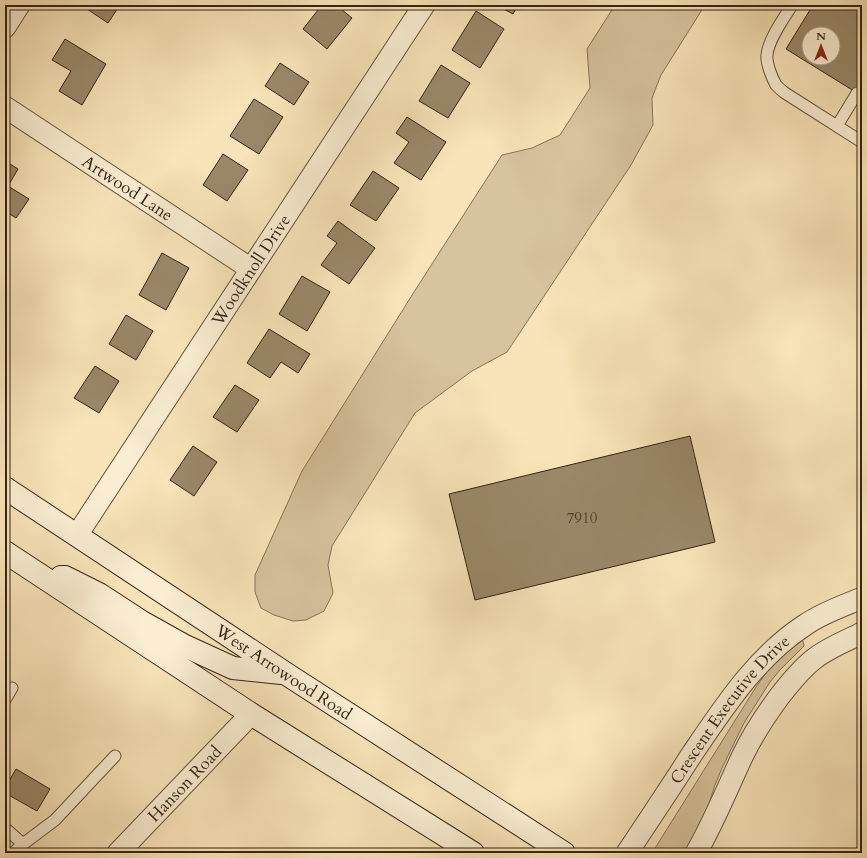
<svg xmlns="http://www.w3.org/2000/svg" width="867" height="858" font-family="Cardo,serif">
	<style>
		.green { fill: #d7c39c; stroke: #867458 }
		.building { fill: #9a8869; stroke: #352414; fill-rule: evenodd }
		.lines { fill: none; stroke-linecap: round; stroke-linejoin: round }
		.lane-casing { stroke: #66543d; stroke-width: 13 }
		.street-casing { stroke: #66543d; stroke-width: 23 }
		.secondary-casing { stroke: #352414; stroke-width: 24 }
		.lane { stroke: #faedd1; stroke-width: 11 }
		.street { stroke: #faedd1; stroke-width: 21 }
		.secondary { stroke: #faedd1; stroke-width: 22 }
		.labels { text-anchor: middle; stroke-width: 3; stroke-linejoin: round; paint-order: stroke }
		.number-label { font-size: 15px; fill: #4e3d29 }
		.street-label { font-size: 17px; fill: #352414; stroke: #faedd1 }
	</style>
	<rect width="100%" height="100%" fill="#f8e4b8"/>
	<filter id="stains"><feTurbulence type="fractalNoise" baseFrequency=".005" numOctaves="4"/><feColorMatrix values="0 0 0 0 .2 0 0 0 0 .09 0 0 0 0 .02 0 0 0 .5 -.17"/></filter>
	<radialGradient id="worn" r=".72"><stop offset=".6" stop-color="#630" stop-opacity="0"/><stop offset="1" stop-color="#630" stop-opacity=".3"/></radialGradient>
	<g class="green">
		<path d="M 615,5 L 705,5 L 661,75 L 652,98 L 653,125 L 631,165 L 507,352 L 472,371 L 415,413 L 332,546 L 328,565 L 333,593 L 324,611 L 306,620 L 293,621 L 274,615 L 261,608 L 255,592 L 255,575 L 302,471 L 414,292 L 502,155 L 532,148 L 560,135 L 590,88 L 587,49 Z"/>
		<path d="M 800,640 L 803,641 L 804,646 L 780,670 L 770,682 L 744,723 L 722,768 L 715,785 L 706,813 L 685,853 L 652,853 L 756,687 L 771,666 L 797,641 Z"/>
	</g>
	<g class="building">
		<path d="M 89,5 L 120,5 L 108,23 L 87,9 Z"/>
		<path d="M 322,5 L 336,5 L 352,18 L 327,49 L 303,29 Z"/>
		<path d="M 496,5 L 518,5 L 513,14 Z"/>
		<path d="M 813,5 L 862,5 L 862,96 L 786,49 ZM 809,34 L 833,34 L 833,58 L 809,58 Z"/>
		<path d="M 476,11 L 504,29 L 480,68 L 452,50 Z"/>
		<path d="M 65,39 L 106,64 L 82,105 L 59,91 L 71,71 L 52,60 Z"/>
		<path d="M 280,63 L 309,82 L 294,105 L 265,86 Z"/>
		<path d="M 441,65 L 470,83 L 448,118 L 419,101 Z"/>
		<path d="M 254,99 L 283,117 L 259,154 L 230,136 Z"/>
		<path d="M 407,117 L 446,142 L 421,180 L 394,163 L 409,142 L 396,133 Z"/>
		<path d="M 223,154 L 248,170 L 227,201 L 203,185 Z"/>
		<path d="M 5,161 L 18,169 L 8,186 L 29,199 L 16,218 L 5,211 Z"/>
		<path d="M 373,171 L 399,188 L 376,221 L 350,205 Z"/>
		<path d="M 338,221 L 375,248 L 349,284 L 321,265 L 337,243 L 327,236 Z"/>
		<path d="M 162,253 L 189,268 L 166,310 L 139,295 Z"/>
		<path d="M 302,276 L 330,292 L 307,331 L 279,314 Z"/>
		<path d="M 126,315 L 153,331 L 136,360 L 109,344 Z"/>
		<path d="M 269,329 L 310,354 L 298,373 L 281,362 L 270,378 L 247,363 Z"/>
		<path d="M 95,366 L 119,381 L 99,413 L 74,398 Z"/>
		<path d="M 235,385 L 259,400 L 237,432 L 213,417 Z"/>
		<path d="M 690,436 L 715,542 L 475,600 L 449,494 Z"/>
		<path d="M 193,446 L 217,462 L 194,496 L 170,480 Z"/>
		<path d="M 16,769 L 50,789 L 37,811 L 5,793 L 5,788 Z"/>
	</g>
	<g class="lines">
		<defs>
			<g id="lane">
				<path d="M 792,5 C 784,18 768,40 767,55 C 766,63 772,78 776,85 C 779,88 782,91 785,93 L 862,142"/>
				<path d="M 837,126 L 857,93"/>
				<path d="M 5,700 L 12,688"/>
				<path d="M 5,828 L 23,844"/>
				<path d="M 13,853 L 23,844 L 55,820 L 115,756"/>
			</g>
			<g id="street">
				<path d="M 5,27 L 19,5"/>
				<path id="s1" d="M 5,107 L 251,269"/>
				<path id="s2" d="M 77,535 L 424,5"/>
				<path id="s3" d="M 118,853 L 251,714"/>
				<path id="s4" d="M 627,853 C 649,820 671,787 692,754 C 724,707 756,657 805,625 C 822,613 843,606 862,598"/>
				<path d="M 696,853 C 714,822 727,789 742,757 C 752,736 765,716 779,697 C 789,684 800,670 814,659 C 828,648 846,641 862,633"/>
			</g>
			<g id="secondary">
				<path id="s5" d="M 5,488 L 291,677 L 564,853"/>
				<path d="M 5,552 L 251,714 L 473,853"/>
				<path d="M 61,577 L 65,577 L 99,594 L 142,622 L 185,646 L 233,668 L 281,673"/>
			</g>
		</defs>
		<use href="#lane" class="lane-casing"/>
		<use href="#street" class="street-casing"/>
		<use href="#secondary" class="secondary-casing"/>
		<use href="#lane" class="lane"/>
		<use href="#street" class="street"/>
		<use href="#secondary" class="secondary"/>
	</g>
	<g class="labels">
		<g class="number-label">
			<text x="582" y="523">7910</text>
		</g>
		<g class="street-label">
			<text dy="6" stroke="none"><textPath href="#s1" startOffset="147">Artwood Lane</textPath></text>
			<text dy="6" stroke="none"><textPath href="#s2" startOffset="317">Woodknoll Drive</textPath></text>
			<text dy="6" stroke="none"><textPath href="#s5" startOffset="334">West Arrowood Road</textPath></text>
			<text dy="6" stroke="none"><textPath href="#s4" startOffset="177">Crescent Executive Drive</textPath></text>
			<text dy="6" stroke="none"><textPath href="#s3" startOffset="96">Hanson Road</textPath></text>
		</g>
	</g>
	<rect width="867" height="858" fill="none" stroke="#f8e4b8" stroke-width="20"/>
	<rect x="6" y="6" width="855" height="846" fill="none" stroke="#352414" stroke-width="2"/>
	<rect x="10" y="10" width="847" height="838" fill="none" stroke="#352414"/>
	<g transform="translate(821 46)"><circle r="19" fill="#faedd1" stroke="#ab9d85"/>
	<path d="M0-3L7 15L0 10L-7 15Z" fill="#8f2418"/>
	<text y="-6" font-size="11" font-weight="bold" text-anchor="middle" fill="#352414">N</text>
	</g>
	<rect width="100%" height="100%" filter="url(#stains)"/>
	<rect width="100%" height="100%" fill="url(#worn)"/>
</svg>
